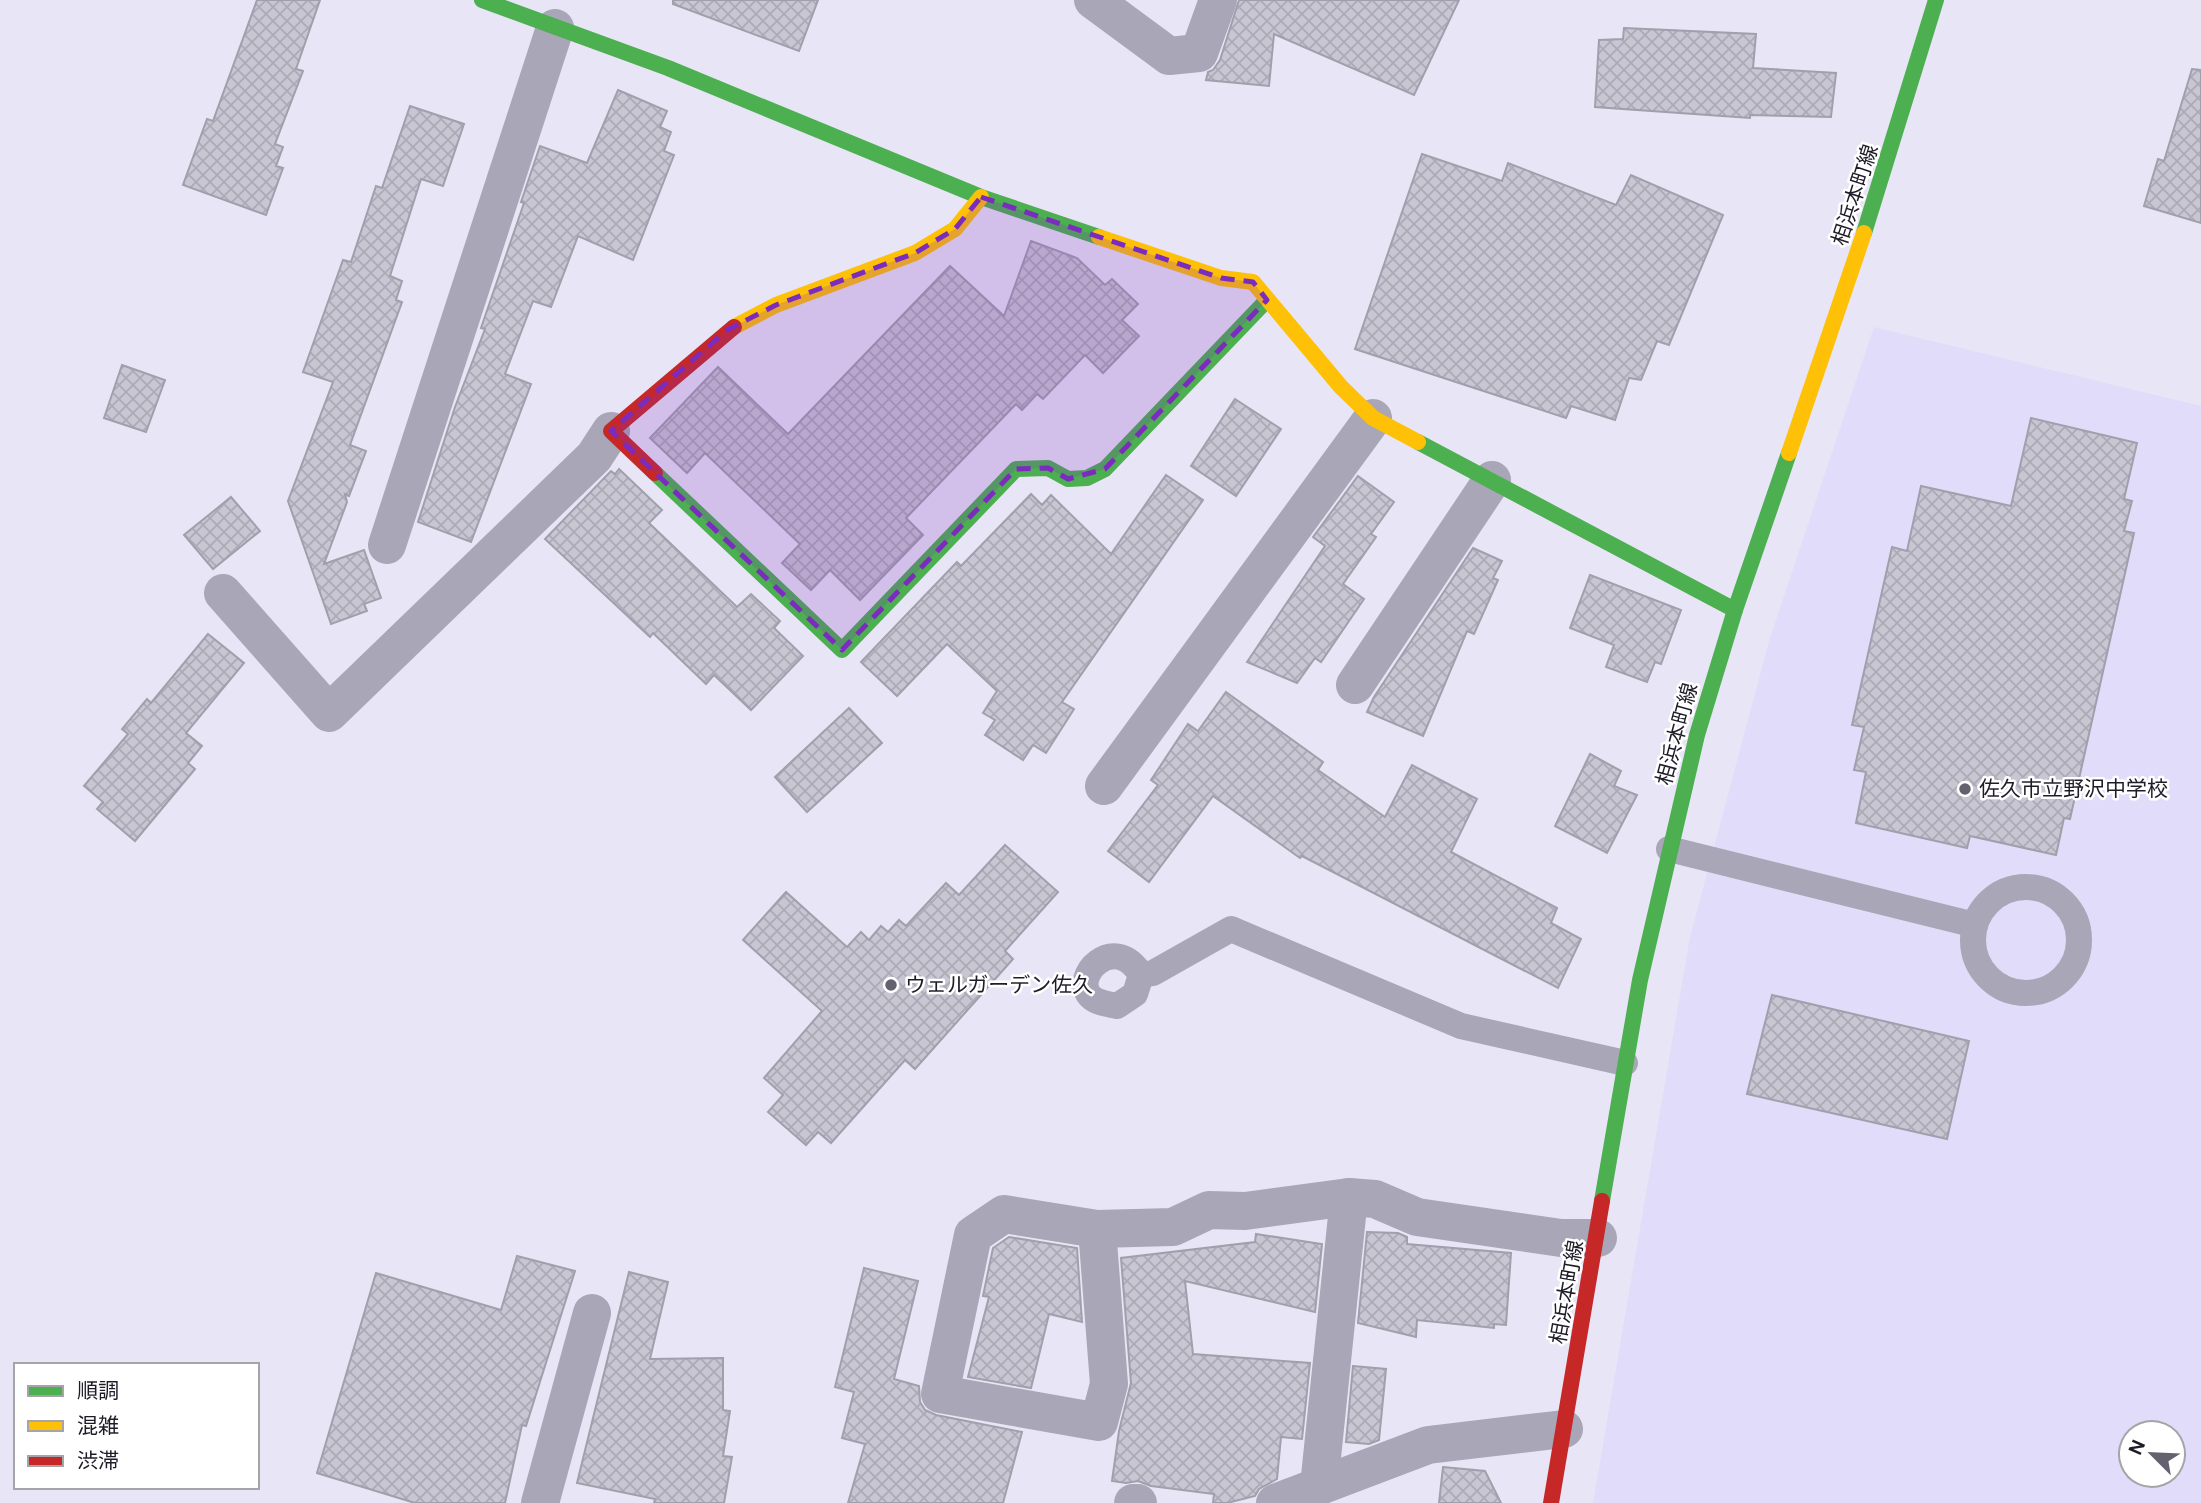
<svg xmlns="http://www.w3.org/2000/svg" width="2201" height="1503" font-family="'DM Sans','Noto Sans JP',sans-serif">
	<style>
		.built { fill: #e1dcf9; fill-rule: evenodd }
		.building { fill: url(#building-cross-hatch); stroke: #a19fac; stroke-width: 2 }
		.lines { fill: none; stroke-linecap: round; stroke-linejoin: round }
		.lane { stroke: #a9a6b7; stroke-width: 26 }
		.street { stroke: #a9a6b7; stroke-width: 38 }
		.fast { stroke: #4caf50; stroke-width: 16 }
		.slow { stroke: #ffc107; stroke-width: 16 }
		.jam { stroke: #c62828; stroke-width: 16 }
		.marked { fill: #7b2cbf; fill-opacity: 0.2; stroke: #7b2cbf; stroke-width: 5; stroke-dasharray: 14 9; stroke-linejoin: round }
		.poi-dot { fill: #65626f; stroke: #fff; stroke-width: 2.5 }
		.labels { text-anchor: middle; stroke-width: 5; stroke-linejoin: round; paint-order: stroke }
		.street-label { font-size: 21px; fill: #1e1c27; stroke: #fff }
		.poi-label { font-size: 21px; fill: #1e1c27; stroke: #fff; text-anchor: start }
	</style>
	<defs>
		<pattern id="building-cross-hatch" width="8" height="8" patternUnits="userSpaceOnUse" patternTransform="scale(1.75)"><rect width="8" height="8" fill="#c8c6d3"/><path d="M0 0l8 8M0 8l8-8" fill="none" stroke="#abaab5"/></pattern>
	</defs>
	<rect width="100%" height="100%" fill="#e8e5f6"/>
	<path class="built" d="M 1874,327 L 2201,406 L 2201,1503 L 1593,1503 L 1690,937 L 1769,641 ZM 2131,1433 L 2173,1433 L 2173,1475 L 2131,1475 Z"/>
	<g class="building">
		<path d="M 257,0 L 320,0 L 296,69 L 303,71 L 275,144 L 283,147 L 276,166 L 283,168 L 266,215 L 183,185 L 207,119 L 213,121 Z"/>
		<path d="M 673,0 L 818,0 L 799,51 L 673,4 Z"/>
		<path d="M 1239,0 L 1459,0 L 1414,95 L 1274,34 L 1269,86 L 1206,80 L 1208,72 L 1213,70 L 1220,60 Z"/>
		<path d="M 1624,28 L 1756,34 L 1753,68 L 1836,73 L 1831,117 L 1750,115 L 1750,118 L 1595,107 L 1599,40 L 1623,39 Z"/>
		<path d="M 2192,69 L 2201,70 L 2201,223 L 2144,206 L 2158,159 L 2164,161 Z"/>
		<path d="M 618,90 L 667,111 L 660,127 L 671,132 L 664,151 L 674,155 L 633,260 L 578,236 L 551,307 L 533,301 L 505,374 L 531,384 L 471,542 L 418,522 L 455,407 L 485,329 L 481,328 L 524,203 L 521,202 L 540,146 L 587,163 Z"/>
		<path d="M 410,106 L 464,124 L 443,186 L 421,179 L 390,276 L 402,281 L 396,300 L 402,302 L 350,445 L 366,451 L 349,496 L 345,494 L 347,502 L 324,564 L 364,550 L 381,598 L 364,604 L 367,611 L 331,624 L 288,501 L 333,382 L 303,372 L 343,260 L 351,262 L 376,186 L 382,188 Z"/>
		<path d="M 1422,154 L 1502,181 L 1508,163 L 1616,205 L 1631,175 L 1723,215 L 1669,345 L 1657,341 L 1641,380 L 1629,378 L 1615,420 L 1571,406 L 1566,418 L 1355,349 Z"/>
		<path d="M 1031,241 L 1077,258 L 1105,285 L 1112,279 L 1138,304 L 1122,320 L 1139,336 L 1103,373 L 1085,355 L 1043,399 L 1037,394 L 1022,410 L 1016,404 L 906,518 L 923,535 L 860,600 L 830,570 L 811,590 L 782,563 L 800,544 L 705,453 L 687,473 L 650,438 L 718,367 L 788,434 L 950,266 L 1004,316 Z"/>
		<path d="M 122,365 L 165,380 L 146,432 L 104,418 Z"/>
		<path d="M 1235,399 L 1281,429 L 1236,496 L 1191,466 Z"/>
		<path d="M 2031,418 L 2137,443 L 2124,499 L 2132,501 L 2124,531 L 2134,533 L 2070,819 L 2064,818 L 2056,855 L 1970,836 L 1967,848 L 1856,823 L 1866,772 L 1854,770 L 1864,727 L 1852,725 L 1892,547 L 1907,551 L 1921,486 L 2011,506 Z"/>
		<path d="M 619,469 L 662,510 L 649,523 L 737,607 L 751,594 L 780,621 L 774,628 L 803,656 L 751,710 L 714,675 L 706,684 L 653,633 L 650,637 L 545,539 L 611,471 L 615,474 Z"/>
		<path d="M 1166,475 L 1203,500 L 1062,702 L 1074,709 L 1046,753 L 1033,745 L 1023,760 L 985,735 L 995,720 L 983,713 L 997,691 L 947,644 L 897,696 L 861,662 L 957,562 L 961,566 L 1031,494 L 1042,505 L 1051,495 L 1111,554 Z"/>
		<path d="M 1358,476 L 1394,502 L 1371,534 L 1376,537 L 1343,584 L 1364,599 L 1321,662 L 1315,658 L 1297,683 L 1247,662 L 1325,546 L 1313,537 Z"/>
		<path d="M 231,497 L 260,531 L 213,569 L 184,535 Z"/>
		<path d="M 1473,548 L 1502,561 L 1493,578 L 1498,580 L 1474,634 L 1467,631 L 1423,736 L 1367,712 L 1374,697 Z"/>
		<path d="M 1590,575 L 1681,610 L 1661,664 L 1655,662 L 1647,682 L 1606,667 L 1614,645 L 1570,628 Z"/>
		<path d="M 208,634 L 244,663 L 186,733 L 202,746 L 188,763 L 195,769 L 135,841 L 97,809 L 103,802 L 84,786 L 128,734 L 122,729 L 147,699 L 151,703 Z"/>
		<path d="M 1226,692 L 1323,762 L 1318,770 L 1385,817 L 1412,765 L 1477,799 L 1451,852 L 1557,908 L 1551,923 L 1581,939 L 1558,988 L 1302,856 L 1300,858 L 1213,796 L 1149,882 L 1108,851 L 1158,785 L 1151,780 L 1188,724 L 1198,731 Z"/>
		<path d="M 849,708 L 882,743 L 807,812 L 775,777 Z"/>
		<path d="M 1590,754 L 1621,771 L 1614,786 L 1637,795 L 1607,853 L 1555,826 Z"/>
		<path d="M 1005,845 L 1058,892 L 1005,951 L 1013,959 L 915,1069 L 905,1060 L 831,1143 L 818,1132 L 806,1145 L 768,1112 L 783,1095 L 764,1078 L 822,1011 L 743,940 L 786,892 L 847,947 L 861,932 L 869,940 L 881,926 L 888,932 L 899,920 L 906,926 L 946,883 L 959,895 Z"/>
		<path d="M 1772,995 L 1969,1041 L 1947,1139 L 1747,1094 Z"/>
		<path d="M 1367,1232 L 1398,1233 L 1407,1237 L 1407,1244 L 1511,1253 L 1506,1325 L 1494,1324 L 1494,1328 L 1417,1320 L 1416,1337 L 1358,1323 Z"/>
		<path d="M 1256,1234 L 1322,1244 L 1315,1312 L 1185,1281 L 1193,1354 L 1310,1363 L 1302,1439 L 1281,1437 L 1277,1479 L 1259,1489 L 1255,1496 L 1227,1503 L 1213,1503 L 1214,1494 L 1151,1486 L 1138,1481 L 1126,1483 L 1112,1481 L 1119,1431 L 1131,1383 L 1121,1258 L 1255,1242 Z"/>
		<path d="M 1009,1237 L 1077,1248 L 1082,1322 L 1049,1314 L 1031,1388 L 968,1377 L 989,1297 L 983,1296 L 993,1248 Z"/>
		<path d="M 517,1256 L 575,1271 L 526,1426 L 522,1425 L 505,1503 L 415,1503 L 317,1473 L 376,1273 L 501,1310 Z"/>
		<path d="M 864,1268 L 918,1281 L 894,1379 L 919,1386 L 920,1402 L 925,1410 L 936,1415 L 1022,1432 L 1003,1503 L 848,1503 L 865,1444 L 842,1438 L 854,1392 L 835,1387 Z"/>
		<path d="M 629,1272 L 668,1282 L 650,1359 L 723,1358 L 723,1410 L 730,1411 L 723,1456 L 732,1457 L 724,1503 L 654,1503 L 655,1499 L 577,1483 Z"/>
		<path d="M 1353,1366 L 1386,1369 L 1379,1440 L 1369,1444 L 1346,1442 Z"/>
		<path d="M 1443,1467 L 1485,1471 L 1501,1503 L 1439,1503 Z"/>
	</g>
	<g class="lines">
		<g class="lane">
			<path d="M 1669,849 L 1975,925"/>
			<circle cx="2026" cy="940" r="53"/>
			<path d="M 1141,975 C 1114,930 1070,978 1091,997 C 1097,1003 1108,1004 1117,1006 L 1135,994 L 1141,975 L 1153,973 L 1231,929 L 1461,1026 L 1625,1063"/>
		</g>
		<g class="street">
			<path d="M 1093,0 L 1169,56 L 1199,53 L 1218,0"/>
			<path d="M 387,545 L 555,28"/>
			<path d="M 223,593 L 329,713 L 594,457 L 611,431"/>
			<path d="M 1355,685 L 1492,480"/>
			<path d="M 1104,786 L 1373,418"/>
			<path d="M 1097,1229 L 1109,1384 L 1099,1422 L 940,1394 L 973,1235 L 1004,1214 L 1097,1229 L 1173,1227 L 1209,1210 L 1245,1211 L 1349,1197 L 1375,1199 L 1417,1217 L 1561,1238 L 1598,1238"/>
			<path d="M 1319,1486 L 1349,1197"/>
			<path d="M 540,1503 L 592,1313"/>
			<path d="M 1133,1503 L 1138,1503"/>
			<path d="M 1275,1503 L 1428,1445 L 1564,1429"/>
		</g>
		<g class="fast">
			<path d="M 482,0 L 668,68 L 981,197 L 1099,237"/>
			<path d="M 1864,233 L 1936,0"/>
			<path d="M 1418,442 L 1735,610"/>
			<path d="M 655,473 L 842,650 L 1016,469 L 1048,468 L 1068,479 L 1087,478 L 1105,469 L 1267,300"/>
			<path d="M 1602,1201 L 1640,980 L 1697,735 L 1735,610 L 1789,453"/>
		</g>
		<g class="slow">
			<path d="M 1099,237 L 1221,278 L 1253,282 L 1341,387 L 1373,418 L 1418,442"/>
			<path d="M 734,327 L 776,305 L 915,253 L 955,229 L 981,197"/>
			<path d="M 1789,453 L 1864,233"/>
		</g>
		<g class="jam">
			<path d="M 655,473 L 611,431 L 734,327"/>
			<path d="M 1551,1503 L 1602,1201"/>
		</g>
	</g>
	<path class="marked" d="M 981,197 L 1221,278 L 1253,282 L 1267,300 L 1105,469 L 1068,479 L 1048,468 L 1016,469 L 842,650 L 611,431 L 727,330 L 776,305 L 915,253 L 955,229 Z"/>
	<g class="poi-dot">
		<circle cx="1965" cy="789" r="7"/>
		<circle cx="891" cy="985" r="7"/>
	</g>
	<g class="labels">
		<g class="street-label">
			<text transform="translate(1855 195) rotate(-72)" y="7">相浜本町線</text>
			<text transform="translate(1677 734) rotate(-75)" y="7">相浜本町線</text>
			<text transform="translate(1567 1292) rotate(-80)" y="7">相浜本町線</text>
		</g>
		<g class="poi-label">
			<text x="1979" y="796">佐久市立野沢中学校</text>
			<text x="905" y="992">ウェルガーデン佐久</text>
		</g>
	</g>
	<rect x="14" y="1363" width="245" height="126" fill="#ffffff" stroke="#a5a4a9" stroke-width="2"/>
	<rect x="28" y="1386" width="35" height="10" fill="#4caf50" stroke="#a5a4a9" stroke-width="2"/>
	<text x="77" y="1398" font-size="21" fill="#1e1c27">順調</text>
	<rect x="28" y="1421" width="35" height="10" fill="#ffc107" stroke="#a5a4a9" stroke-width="2"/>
	<text x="77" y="1433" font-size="21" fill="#1e1c27">混雑</text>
	<rect x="28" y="1456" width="35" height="10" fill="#c62828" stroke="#a5a4a9" stroke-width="2"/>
	<text x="77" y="1468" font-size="21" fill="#1e1c27">渋滞</text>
	<g transform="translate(2152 1454) rotate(294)"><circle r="33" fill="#ffffff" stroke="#a5a4a9" stroke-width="2"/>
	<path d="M0-5L12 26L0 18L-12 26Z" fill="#65626f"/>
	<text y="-10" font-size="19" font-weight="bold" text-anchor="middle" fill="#1e1c27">N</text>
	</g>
</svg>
